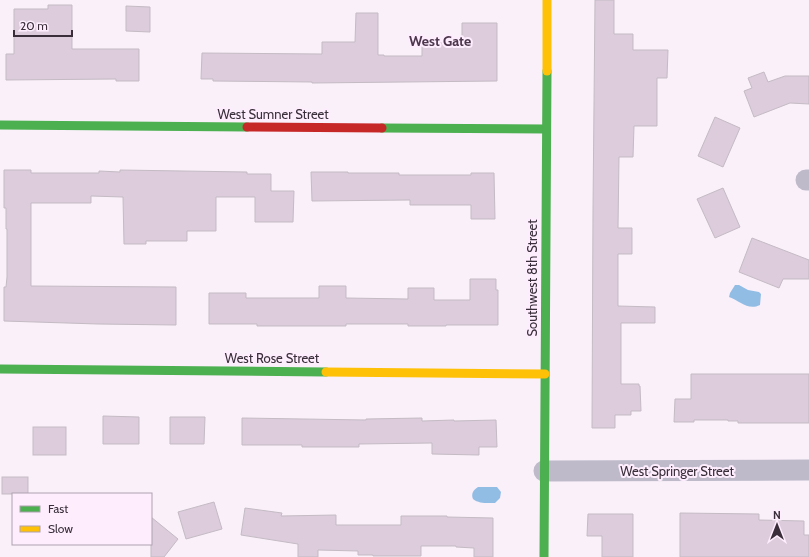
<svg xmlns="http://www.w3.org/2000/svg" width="809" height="557" font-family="Cabin,sans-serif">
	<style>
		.water { fill: #91bde4 }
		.building { fill: #dcccdc; stroke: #c4bbc4 }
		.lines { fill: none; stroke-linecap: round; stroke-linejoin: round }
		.street { stroke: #bebaca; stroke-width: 21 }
		.fast { stroke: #4caf50; stroke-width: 9 }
		.slow { stroke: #ffc107; stroke-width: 9 }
		.jam { stroke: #c62828; stroke-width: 9 }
		.labels { text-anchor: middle; stroke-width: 4; stroke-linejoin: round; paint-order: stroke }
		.street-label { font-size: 13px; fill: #392e39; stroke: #fdedfd }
		.neighbourhood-label { font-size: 14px; font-weight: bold; fill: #4d374d; stroke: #fdedfd }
	</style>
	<rect width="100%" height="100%" fill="#faf0fa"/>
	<g class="water">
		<path d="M 735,285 L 739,285 L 748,290 L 759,292 L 761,294 L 760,305 C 748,311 740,301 729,297 L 730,293 Z"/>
		<path d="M 478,487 L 497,487 L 501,492 L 500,498 L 495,503 C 488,503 479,504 473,499 C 471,494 473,490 478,487 Z"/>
	</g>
	<g class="building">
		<path d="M 595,0 L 614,0 L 614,34 L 633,34 L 633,50 L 668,50 L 667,78 L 657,78 L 657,126 L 634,126 L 633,157 L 619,157 L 618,228 L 632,228 L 632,254 L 618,254 L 618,306 L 655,307 L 655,323 L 621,323 L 621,384 L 639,384 L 639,386 L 640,386 L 641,411 L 631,411 L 631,415 L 615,415 L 615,428 L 592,428 L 593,208 Z"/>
		<path d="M 48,5 L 72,5 L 72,49 L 139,49 L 139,81 L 116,81 L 116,79 L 6,80 L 6,54 L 14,54 L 14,9 L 48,9 Z"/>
		<path d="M 126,6 L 150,7 L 150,32 L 126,31 Z"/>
		<path d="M 356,13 L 378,13 L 378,55 L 384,55 L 384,56 L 422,56 L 422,43 L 462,43 L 462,23 L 497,23 L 497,81 L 312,83 L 312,82 L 213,81 L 213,79 L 201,79 L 202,53 L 322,54 L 322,42 L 355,42 Z"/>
		<path d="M 764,72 L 768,82 L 785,76 L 809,76 L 809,104 L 790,103 L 754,117 L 744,91 L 752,88 L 748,78 Z"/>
		<path d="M 715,117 L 740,128 L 723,167 L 698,156 Z"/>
		<path d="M 4,170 L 31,170 L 31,173 L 99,173 L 99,171 L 120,172 L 120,170 L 247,172 L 247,174 L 271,174 L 271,191 L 294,191 L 293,222 L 255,222 L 255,197 L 216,197 L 216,231 L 187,231 L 187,241 L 146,241 L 146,244 L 124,244 L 123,197 L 91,196 L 91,203 L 31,203 L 31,286 L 176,287 L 176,325 L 98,324 L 4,321 L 4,287 L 6,287 L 7,277 L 7,229 L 6,229 L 6,208 L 4,208 Z"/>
		<path d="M 311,172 L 348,172 L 348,173 L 399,173 L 399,175 L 471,175 L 471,173 L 494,173 L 495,219 L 471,219 L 471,205 L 410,205 L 410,200 L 312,201 Z"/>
		<path d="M 723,188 L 740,227 L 715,238 L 697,199 Z"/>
		<path d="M 752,238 L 809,260 L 809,279 L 783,279 L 779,288 L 739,272 Z"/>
		<path d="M 470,279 L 496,279 L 496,290 L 498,290 L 498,325 L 446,325 L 446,326 L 408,326 L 408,324 L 346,324 L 346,326 L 257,326 L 257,324 L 209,324 L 209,293 L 246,293 L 246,298 L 319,298 L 319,286 L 346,286 L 346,298 L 408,299 L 408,288 L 434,288 L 434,300 L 470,300 Z"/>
		<path d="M 691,374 L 809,374 L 809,423 L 738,423 L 738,421 L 728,421 L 728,420 L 694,420 L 694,422 L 674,422 L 675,399 L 691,399 Z"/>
		<path d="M 103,416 L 139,417 L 139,444 L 103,444 Z"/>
		<path d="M 170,417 L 205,417 L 204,444 L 170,444 Z"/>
		<path d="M 242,418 L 366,420 L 366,419 L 422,418 L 422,421 L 454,420 L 454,421 L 496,420 L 497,447 L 479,447 L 479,455 L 432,454 L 432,443 L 359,444 L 359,447 L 302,447 L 302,445 L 242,445 Z"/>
		<rect x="33" y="427" width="33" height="28"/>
		<rect x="2" y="477" width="26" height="17"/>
		<path d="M 214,502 L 222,529 L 186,539 L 178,512 Z"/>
		<path d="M 245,508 L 282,513 L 281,516 L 336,515 L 336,525 L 401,525 L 401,516 L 447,516 L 447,517 L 493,518 L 493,557 L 474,557 L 474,548 L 456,547 L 456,546 L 421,546 L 421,556 L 373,556 L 373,555 L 358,555 L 358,551 L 318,550 L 318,557 L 298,557 L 298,544 L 241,535 Z"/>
		<path d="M 680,513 L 759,514 L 759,520 L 804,521 L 804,535 L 809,535 L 809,557 L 680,557 Z"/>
		<path d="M 588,514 L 633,514 L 633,557 L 602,557 L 602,536 L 587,536 Z"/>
		<path d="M 151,517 L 178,539 L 164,557 L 151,557 Z"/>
	</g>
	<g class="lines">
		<g class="street">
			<path d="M 806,180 L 809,180"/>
			<path d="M 544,471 L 809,470"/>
		</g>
		<g class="fast">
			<path d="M 0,125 L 247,127"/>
			<path d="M 382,128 L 546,129"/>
			<path d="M 0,369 L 326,372"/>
			<path d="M 544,557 L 547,71"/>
		</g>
		<g class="slow">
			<path d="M 547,71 L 547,0"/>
			<path d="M 326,372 L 545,374"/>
		</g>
		<path class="jam" d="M 247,127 L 382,128"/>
	</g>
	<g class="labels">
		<g class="street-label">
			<text x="273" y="119">West Sumner Street</text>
			<text transform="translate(532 278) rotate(-90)" y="5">Southwest 8th Street</text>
			<text x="272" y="363">West Rose Street</text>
			<text x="677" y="476">West Springer Street</text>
		</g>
		<g class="neighbourhood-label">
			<text x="440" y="46">West Gate</text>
		</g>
	</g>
	<rect x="12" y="493" width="140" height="52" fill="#fdedfd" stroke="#afa1af"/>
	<rect x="20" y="506" width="20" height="6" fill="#4caf50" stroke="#afa1af"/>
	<text x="48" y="513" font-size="12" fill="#392e39">Fast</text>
	<rect x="20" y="526" width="20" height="6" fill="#ffc107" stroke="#afa1af"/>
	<text x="48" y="533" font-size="12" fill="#392e39">Slow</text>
	<g transform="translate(777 525)" stroke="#fdedfd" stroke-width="3" paint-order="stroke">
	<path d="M0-3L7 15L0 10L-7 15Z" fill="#392e39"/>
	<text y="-6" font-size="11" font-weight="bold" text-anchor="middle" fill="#392e39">N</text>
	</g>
	<path d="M14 30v6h58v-6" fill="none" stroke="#392e39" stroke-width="2"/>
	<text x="20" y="30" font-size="12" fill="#392e39" stroke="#fdedfd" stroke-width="3" paint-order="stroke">20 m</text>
</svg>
